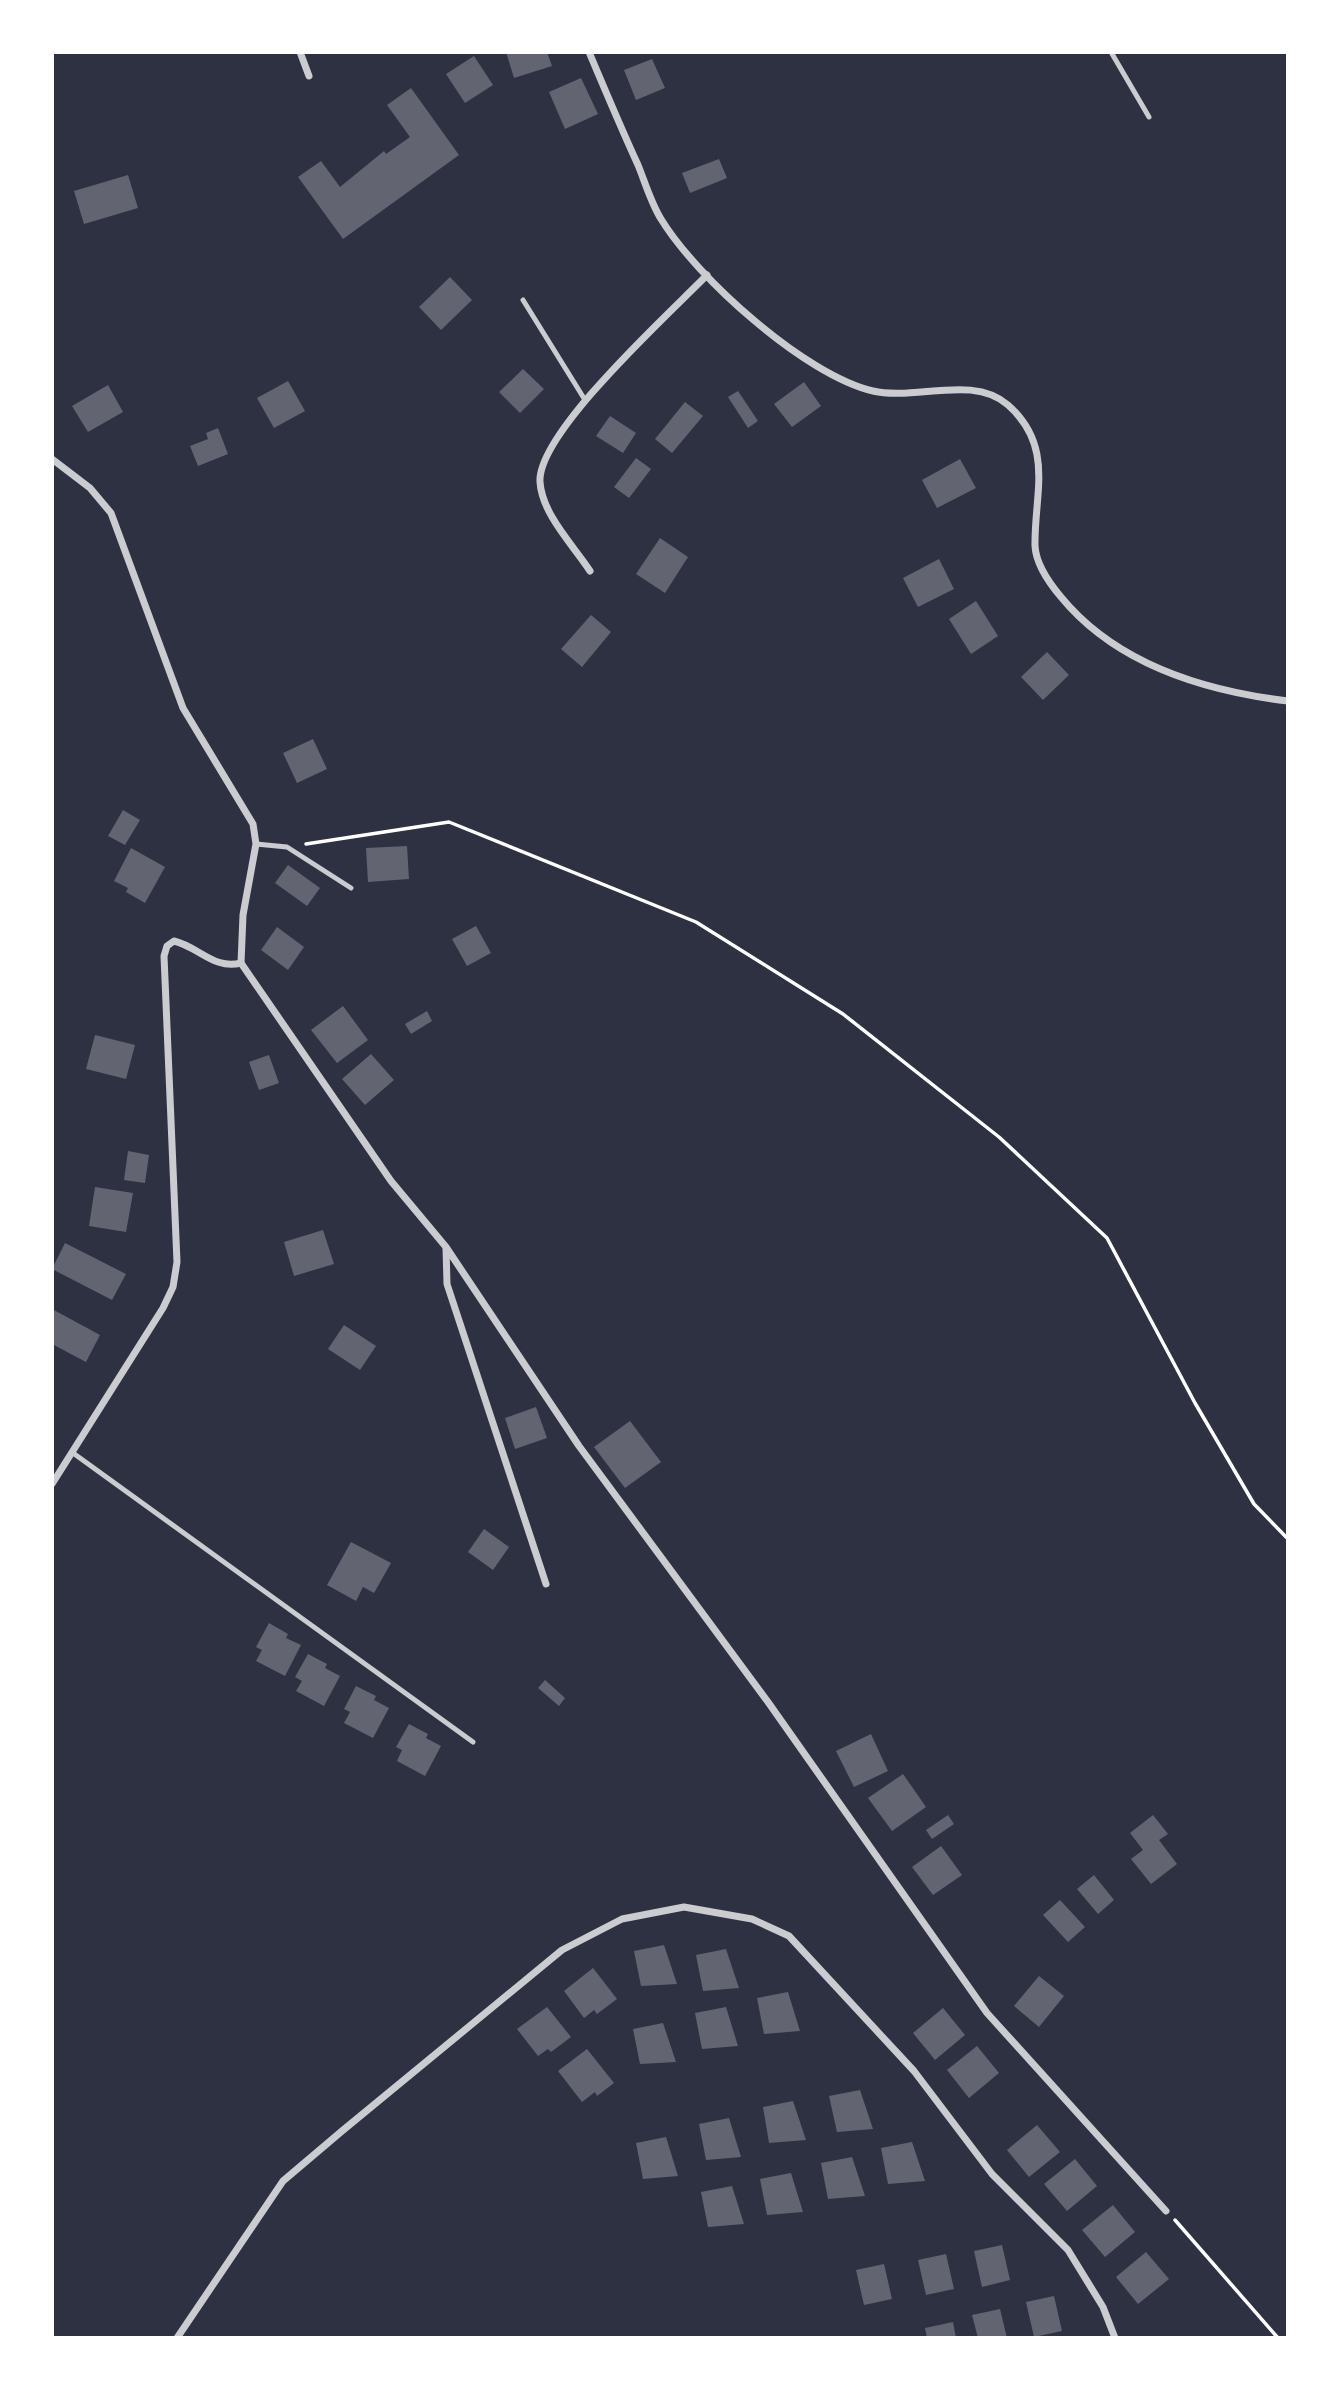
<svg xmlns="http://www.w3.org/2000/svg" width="1340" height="2390" font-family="Ubuntu,sans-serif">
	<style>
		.building { fill: #626471 }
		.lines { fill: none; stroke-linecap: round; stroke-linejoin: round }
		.path { stroke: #fff; stroke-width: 3.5 }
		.service { stroke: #caccd0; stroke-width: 5 }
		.minor { stroke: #caccd0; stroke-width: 7 }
	</style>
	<rect width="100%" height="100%" fill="#2d3142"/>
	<g class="building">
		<path d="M 506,52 L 547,52 L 552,66 L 514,78 Z"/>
		<path d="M 474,56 L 493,85 L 465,103 L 446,74 Z"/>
		<path d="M 652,59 L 665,88 L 636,100 L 624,70 Z"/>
		<path d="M 581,78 L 598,114 L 565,129 L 549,92 Z"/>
		<path d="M 411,88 L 459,155 L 343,239 L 298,177 L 321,161 L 340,187 L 384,151 L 386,154 L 410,137 L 387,105 Z"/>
		<path d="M 719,159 L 727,178 L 690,193 L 682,173 Z"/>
		<path d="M 128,175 L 138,208 L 84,224 L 74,191 Z"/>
		<path d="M 450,277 L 472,300 L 441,330 L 419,307 Z"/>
		<path d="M 523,369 L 544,389 L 520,413 L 499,392 Z"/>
		<path d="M 288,381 L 305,411 L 274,428 L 257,398 Z"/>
		<path d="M 804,382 L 821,406 L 792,427 L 774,404 Z"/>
		<path d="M 108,385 L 123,412 L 88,432 L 72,406 Z"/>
		<path d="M 738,391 L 758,421 L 748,428 L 728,397 Z"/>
		<path d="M 685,402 L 703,416 L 672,453 L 655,439 Z"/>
		<path d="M 610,416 L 636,433 L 623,453 L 596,436 Z"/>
		<path d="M 218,428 L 228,454 L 198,466 L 190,446 L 208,439 L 206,433 Z"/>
		<path d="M 636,458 L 651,469 L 629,498 L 614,487 Z"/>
		<path d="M 960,459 L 976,488 L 937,508 L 922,480 Z"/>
		<path d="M 660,538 L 688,557 L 665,593 L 636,574 Z"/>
		<path d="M 939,559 L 954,589 L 918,607 L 903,578 Z"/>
		<path d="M 976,601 L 998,636 L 971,654 L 949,619 Z"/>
		<path d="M 591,615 L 611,632 L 582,667 L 561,649 Z"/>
		<path d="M 1047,652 L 1069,675 L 1043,700 L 1021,677 Z"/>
		<path d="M 313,739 L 327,769 L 297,783 L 283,753 Z"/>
		<path d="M 123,810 L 140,820 L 125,845 L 108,836 Z"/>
		<path d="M 407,846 L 409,879 L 368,882 L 366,848 Z"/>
		<path d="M 131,848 L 165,867 L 145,903 L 126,892 L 128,888 L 114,881 Z"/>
		<path d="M 288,865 L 320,888 L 307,906 L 275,883 Z"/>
		<path d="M 476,926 L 491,953 L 467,966 L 452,939 Z"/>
		<path d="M 277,927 L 304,947 L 288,970 L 261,950 Z"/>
		<path d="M 343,1006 L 368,1040 L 337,1063 L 311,1030 Z"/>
		<path d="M 427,1011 L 432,1021 L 411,1034 L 405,1024 Z"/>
		<path d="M 95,1035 L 135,1045 L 126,1079 L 86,1069 Z"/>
		<path d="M 371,1054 L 394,1080 L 365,1105 L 342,1079 Z"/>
		<path d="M 269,1055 L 279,1083 L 259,1090 L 249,1062 Z"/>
		<path d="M 128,1151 L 149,1155 L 145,1183 L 124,1180 Z"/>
		<path d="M 95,1187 L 133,1193 L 126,1232 L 89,1226 Z"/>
		<path d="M 323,1230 L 334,1264 L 294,1276 L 284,1242 Z"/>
		<path d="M 65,1243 L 126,1274 L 112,1300 L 52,1269 Z"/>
		<path d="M 52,1309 L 100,1335 L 86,1362 L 52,1344 Z"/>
		<path d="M 344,1325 L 376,1346 L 360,1370 L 328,1349 Z"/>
		<path d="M 536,1407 L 547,1438 L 515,1449 L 505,1418 Z"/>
		<path d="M 630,1421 L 661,1462 L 625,1488 L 594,1447 Z"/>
		<path d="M 484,1529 L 509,1547 L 493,1570 L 468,1552 Z"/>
		<path d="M 351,1542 L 391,1563 L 374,1593 L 363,1587 L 356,1601 L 327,1585 Z"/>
		<path d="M 269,1623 L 288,1634 L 286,1638 L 301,1645 L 285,1676 L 256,1661 L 262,1650 L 256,1647 Z"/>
		<path d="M 308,1654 L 327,1664 L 325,1668 L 340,1676 L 324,1706 L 296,1691 L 302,1681 L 295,1677 Z"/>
		<path d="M 545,1680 L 565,1698 L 559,1706 L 538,1688 Z"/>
		<path d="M 356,1686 L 376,1696 L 374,1700 L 389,1708 L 373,1738 L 344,1723 L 350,1712 L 344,1709 Z"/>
		<path d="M 409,1724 L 428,1734 L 426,1738 L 441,1746 L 425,1776 L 397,1761 L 402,1750 L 396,1747 Z"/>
		<path d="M 871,1734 L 888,1771 L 854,1787 L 836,1751 Z"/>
		<path d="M 903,1774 L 926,1807 L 892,1831 L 868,1798 Z"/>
		<path d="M 948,1815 L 954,1824 L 932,1839 L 926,1830 Z"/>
		<path d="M 1153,1815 L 1168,1834 L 1159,1840 L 1177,1864 L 1151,1884 L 1131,1859 L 1143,1850 L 1130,1833 Z"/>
		<path d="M 941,1846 L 962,1875 L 933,1895 L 912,1867 Z"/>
		<path d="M 1094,1875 L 1114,1900 L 1098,1914 L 1077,1889 Z"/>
		<path d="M 1060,1900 L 1085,1927 L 1068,1942 L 1043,1915 Z"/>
		<path d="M 664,1945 L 677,1984 L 641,1986 L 634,1951 Z"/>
		<path d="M 726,1949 L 739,1988 L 703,1991 L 696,1955 Z"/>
		<path d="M 593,1968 L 617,1999 L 597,2014 L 594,2010 L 584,2018 L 564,1991 Z"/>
		<path d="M 1039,1976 L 1064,1996 L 1039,2027 L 1014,2006 Z"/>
		<path d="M 788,1992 L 800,2031 L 764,2034 L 757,1998 Z"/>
		<path d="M 547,2007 L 571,2037 L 551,2052 L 548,2049 L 538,2056 L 517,2029 Z"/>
		<path d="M 726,2007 L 738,2046 L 702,2049 L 695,2013 Z"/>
		<path d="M 943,2008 L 965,2035 L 935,2060 L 913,2033 Z"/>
		<path d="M 663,2023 L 676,2062 L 640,2064 L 633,2029 Z"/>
		<path d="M 977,2046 L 999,2073 L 969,2098 L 947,2070 Z"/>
		<path d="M 587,2049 L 614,2083 L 597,2096 L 595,2092 L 582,2102 L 558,2071 Z"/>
		<path d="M 860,2090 L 873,2129 L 837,2132 L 829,2096 Z"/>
		<path d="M 793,2101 L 806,2140 L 769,2143 L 763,2107 Z"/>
		<path d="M 729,2118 L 741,2157 L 706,2160 L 699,2124 Z"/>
		<path d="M 1037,2125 L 1060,2152 L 1029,2177 L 1007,2150 Z"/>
		<path d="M 666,2137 L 678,2176 L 643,2179 L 636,2143 Z"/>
		<path d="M 912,2142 L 925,2181 L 888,2184 L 881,2148 Z"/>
		<path d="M 852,2157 L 865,2196 L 828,2199 L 821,2163 Z"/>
		<path d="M 1075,2159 L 1097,2186 L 1067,2211 L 1044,2184 Z"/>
		<path d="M 791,2173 L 803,2212 L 767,2215 L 760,2179 Z"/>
		<path d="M 732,2186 L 744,2224 L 708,2227 L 701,2192 Z"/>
		<path d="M 1113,2205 L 1135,2232 L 1105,2257 L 1082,2230 Z"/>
		<path d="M 1002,2245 L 1010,2280 L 982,2287 L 974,2251 Z"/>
		<path d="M 1146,2252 L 1169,2279 L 1138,2304 L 1116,2277 Z"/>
		<path d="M 946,2254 L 954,2289 L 926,2295 L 918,2260 Z"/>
		<path d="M 884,2264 L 892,2299 L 864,2305 L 856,2270 Z"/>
		<path d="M 1054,2296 L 1062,2331 L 1034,2337 L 1026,2302 Z"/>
		<path d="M 1000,2309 L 1007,2338 L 978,2338 L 972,2315 Z"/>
		<path d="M 953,2322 L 956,2338 L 927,2338 L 925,2328 Z"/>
	</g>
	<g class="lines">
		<g class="path">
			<path d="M 306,844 L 449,822 L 696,922 L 843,1014 L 999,1137 L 1107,1238 L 1195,1403 L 1254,1504 L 1288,1539"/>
			<path d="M 1175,2220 L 1278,2338"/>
		</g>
		<g class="service">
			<path d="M 1111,52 L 1149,117"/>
			<path d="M 523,300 L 585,400"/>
			<path d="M 256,844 L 287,847 L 351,888"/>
			<path d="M 73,1453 L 473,1742"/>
		</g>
		<g class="minor">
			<path d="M 300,52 L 309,76"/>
			<path d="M 589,52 C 605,90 621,128 638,165 C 645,182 651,203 661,219 C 697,278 805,375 873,391 C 915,401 973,374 1008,405 C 1055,447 1034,494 1035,546 C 1036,564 1050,584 1061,597 C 1116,664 1204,691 1288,701"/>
			<path d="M 52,459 L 90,488 L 111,513 L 183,708 L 253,824 L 256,844 L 243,915 L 241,963 L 391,1181 L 446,1247 L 579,1446 L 768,1702 L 987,2013 L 1166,2211"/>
			<path d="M 590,571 C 573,545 542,514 540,482 C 537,433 671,312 707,275"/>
			<path d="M 446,1248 L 447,1284 L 546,1584"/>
			<path d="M 52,1484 L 163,1308 L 173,1287 L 177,1262 L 164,956 L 167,946 L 174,941 C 199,947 214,970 241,963"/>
			<path d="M 177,2338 L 283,2181 L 342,2131 L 562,1950 L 622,1919 L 684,1907 L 752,1919 L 789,1936 L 914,2071 L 992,2174 L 1068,2250 L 1103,2307 L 1115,2338"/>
		</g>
	</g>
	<rect width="1340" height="2390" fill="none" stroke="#ffffff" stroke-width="108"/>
</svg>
